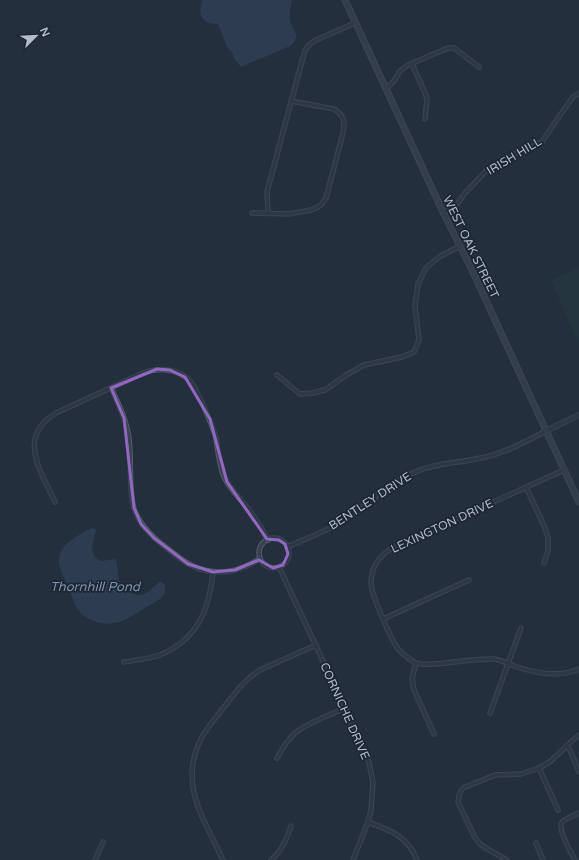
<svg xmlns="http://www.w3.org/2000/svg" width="579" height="860" font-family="'Varela Round',sans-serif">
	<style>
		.green { fill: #263c3f }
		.water { fill: #394c67 }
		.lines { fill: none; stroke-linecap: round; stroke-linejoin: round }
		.minor-casing { stroke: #565f6c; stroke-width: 5.5 }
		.tertiary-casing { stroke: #565f6c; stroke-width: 6 }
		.secondary-casing { stroke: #565f6c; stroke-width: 7 }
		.minor { stroke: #38414e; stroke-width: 3.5 }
		.tertiary { stroke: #38414e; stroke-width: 4.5 }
		.secondary { stroke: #465061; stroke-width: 5 }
		.marked { fill: none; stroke: #9266c3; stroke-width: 3; stroke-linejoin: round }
		.labels { text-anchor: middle; stroke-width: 3.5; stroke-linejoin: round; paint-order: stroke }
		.street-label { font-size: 12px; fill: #b4bcc9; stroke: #1d2633 }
		.water-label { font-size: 13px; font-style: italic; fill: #7c92b1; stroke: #1d2633 }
	</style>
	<rect width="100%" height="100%" fill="#242f3e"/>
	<path class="green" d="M 579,268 L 579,345 L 551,280 Z"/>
	<g class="water">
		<path d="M 203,0 L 292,0 C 291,6 289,14 290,20 C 292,32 303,34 290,46 L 241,67 L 235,60 L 233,54 L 227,47 L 218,24 C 214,24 207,23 204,20 C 199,15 200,5 203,0 Z"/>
		<path d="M 92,528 L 96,529 C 94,541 87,555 101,561 L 116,559 C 118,566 117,573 119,580 C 121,588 134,596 141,595 C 148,594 154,586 159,582 L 162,582 L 165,585 L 165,593 L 163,596 C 158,601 151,604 145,608 C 130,617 116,628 97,622 C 90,620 84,617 79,611 C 74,604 71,594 68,586 C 64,576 56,565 60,554 C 64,542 81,534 92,528 Z"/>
	</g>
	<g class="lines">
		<defs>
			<g id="minor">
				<path d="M 412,64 L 426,95 L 427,101 L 425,119"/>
				<path d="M 386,89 L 394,81 L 400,71 L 408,65 L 448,48 L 454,48 L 479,67"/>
				<path d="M 443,212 L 456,206 L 465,193 L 488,169 L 513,155 L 542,142 L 558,118 L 573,97 L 579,93"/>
				<path d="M 252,213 L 288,214 L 311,210 L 318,207 L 322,204 L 326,198 L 342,137 C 345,125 346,116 334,109 L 291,101"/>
				<path d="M 268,213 L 267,192 L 305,50 L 308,46 L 314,41 L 355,23"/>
				<path d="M 277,375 L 300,394 L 313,393 L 325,390 L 346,375 L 364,365 L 402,357 L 414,352 L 419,339 L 415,306 L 418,284 L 426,268 L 439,257 L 460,246"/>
				<path d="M 111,388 C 119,405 127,421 129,439 C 132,462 128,487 134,509 C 140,525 151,536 164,546 C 183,561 195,572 220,572 C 227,572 234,571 241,568 C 248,566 254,562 260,559"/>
				<path d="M 564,470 L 392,548 C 379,556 371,568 371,583 C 371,594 391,640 399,650 C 403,654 410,660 416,663 C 421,665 428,664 434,664 C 454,663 474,658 494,659 C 501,660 507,663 514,666 C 535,673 558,678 579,669"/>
				<path d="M 526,487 L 545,528 L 548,538 L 548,551 L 544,563"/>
				<path d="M 55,502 C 41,471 16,437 56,413 L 143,373 C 159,367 179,368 191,382 C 196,389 200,398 204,407 C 208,417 213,427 216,438 C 218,451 219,465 224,477 C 230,489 240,498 248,509 C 256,518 262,529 268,540"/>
				<circle cx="274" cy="553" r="15"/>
				<path d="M 287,547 C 305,539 325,532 342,521 C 366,506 386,485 413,473 C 434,463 459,463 481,458 C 505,453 525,442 546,431"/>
				<path d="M 279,567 L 345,708 L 369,762 L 370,768 L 373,782 L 371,810 L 368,822 L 353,860"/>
				<path d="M 383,619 L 469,580"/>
				<path d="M 124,662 C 135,660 149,659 160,655 C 198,639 209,610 213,572"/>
				<path d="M 416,663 L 412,679 L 414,690 L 434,734"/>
				<path d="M 490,713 L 521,628"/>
				<path d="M 566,746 L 570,750 L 579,772"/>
				<path d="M 277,758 C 282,749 287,740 295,733 C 306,723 331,715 345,708"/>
				<path d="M 539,768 L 558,810"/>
				<path d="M 368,822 C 390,830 408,836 417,860"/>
				<path d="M 536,843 L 543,860"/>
				<path d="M 95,860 L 103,842"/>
				<path d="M 223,860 C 204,819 178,784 201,739 C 206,729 214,720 221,711 C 233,696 243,680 260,670 L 316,645"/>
				<path d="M 271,860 C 282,851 287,838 291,826"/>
				<path d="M 507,860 L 484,847 L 479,843 L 474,836 L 458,802 L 459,796 L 461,791 L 463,788 L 495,775 L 521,774 L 539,768 L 551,761 L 573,740 L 579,735"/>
				<path d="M 575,860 C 571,853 557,828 562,822 C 565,819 575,815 579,813"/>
			</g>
			<path id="tertiary" d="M 546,431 L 579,415"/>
			<path id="secondary" d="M 345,0 L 443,212 L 472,270 L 579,502"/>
		</defs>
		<use href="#minor" class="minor-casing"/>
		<use href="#tertiary" class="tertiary-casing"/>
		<use href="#secondary" class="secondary-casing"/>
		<use href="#minor" class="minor"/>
		<use href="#tertiary" class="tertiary"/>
		<use href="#secondary" class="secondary"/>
	</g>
	<path d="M0 0H579V860H0ZM 157,369 L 170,370 L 185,377 L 210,419 L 227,482 L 267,539 L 279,540 L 285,544 L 288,554 L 283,565 L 273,568 L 259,560 L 235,570 L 213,572 L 188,564 L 154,538 L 141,524 L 134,508 L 124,418 L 111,388 Z" fill="#242f3e" fill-opacity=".55" fill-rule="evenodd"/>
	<path class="marked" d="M 157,369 L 170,370 L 185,377 L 210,419 L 227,482 L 267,539 L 279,540 L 285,544 L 288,554 L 283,565 L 273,568 L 259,560 L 235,570 L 213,572 L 188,564 L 154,538 L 141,524 L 134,508 L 124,418 L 111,388 Z"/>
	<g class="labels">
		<g class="street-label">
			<text transform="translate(514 156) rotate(-31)" y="4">IRISH HILL</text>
			<text transform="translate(471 247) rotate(64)" y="4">WEST OAK STREET</text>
			<text transform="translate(370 501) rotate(-33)" y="4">BENTLEY DRIVE</text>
			<text transform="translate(442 526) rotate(-25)" y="4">LEXINGTON DRIVE</text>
			<text transform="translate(345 711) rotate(66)" y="4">CORNICHE DRIVE</text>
		</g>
		<g class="water-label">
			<text x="95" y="591">Thornhill Pond</text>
		</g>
	</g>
	<g transform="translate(36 36) rotate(66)" stroke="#1d2633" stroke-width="3" paint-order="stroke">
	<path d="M0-3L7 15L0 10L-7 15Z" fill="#b4bcc9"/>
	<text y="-6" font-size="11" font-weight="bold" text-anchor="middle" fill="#b4bcc9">N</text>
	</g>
</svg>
